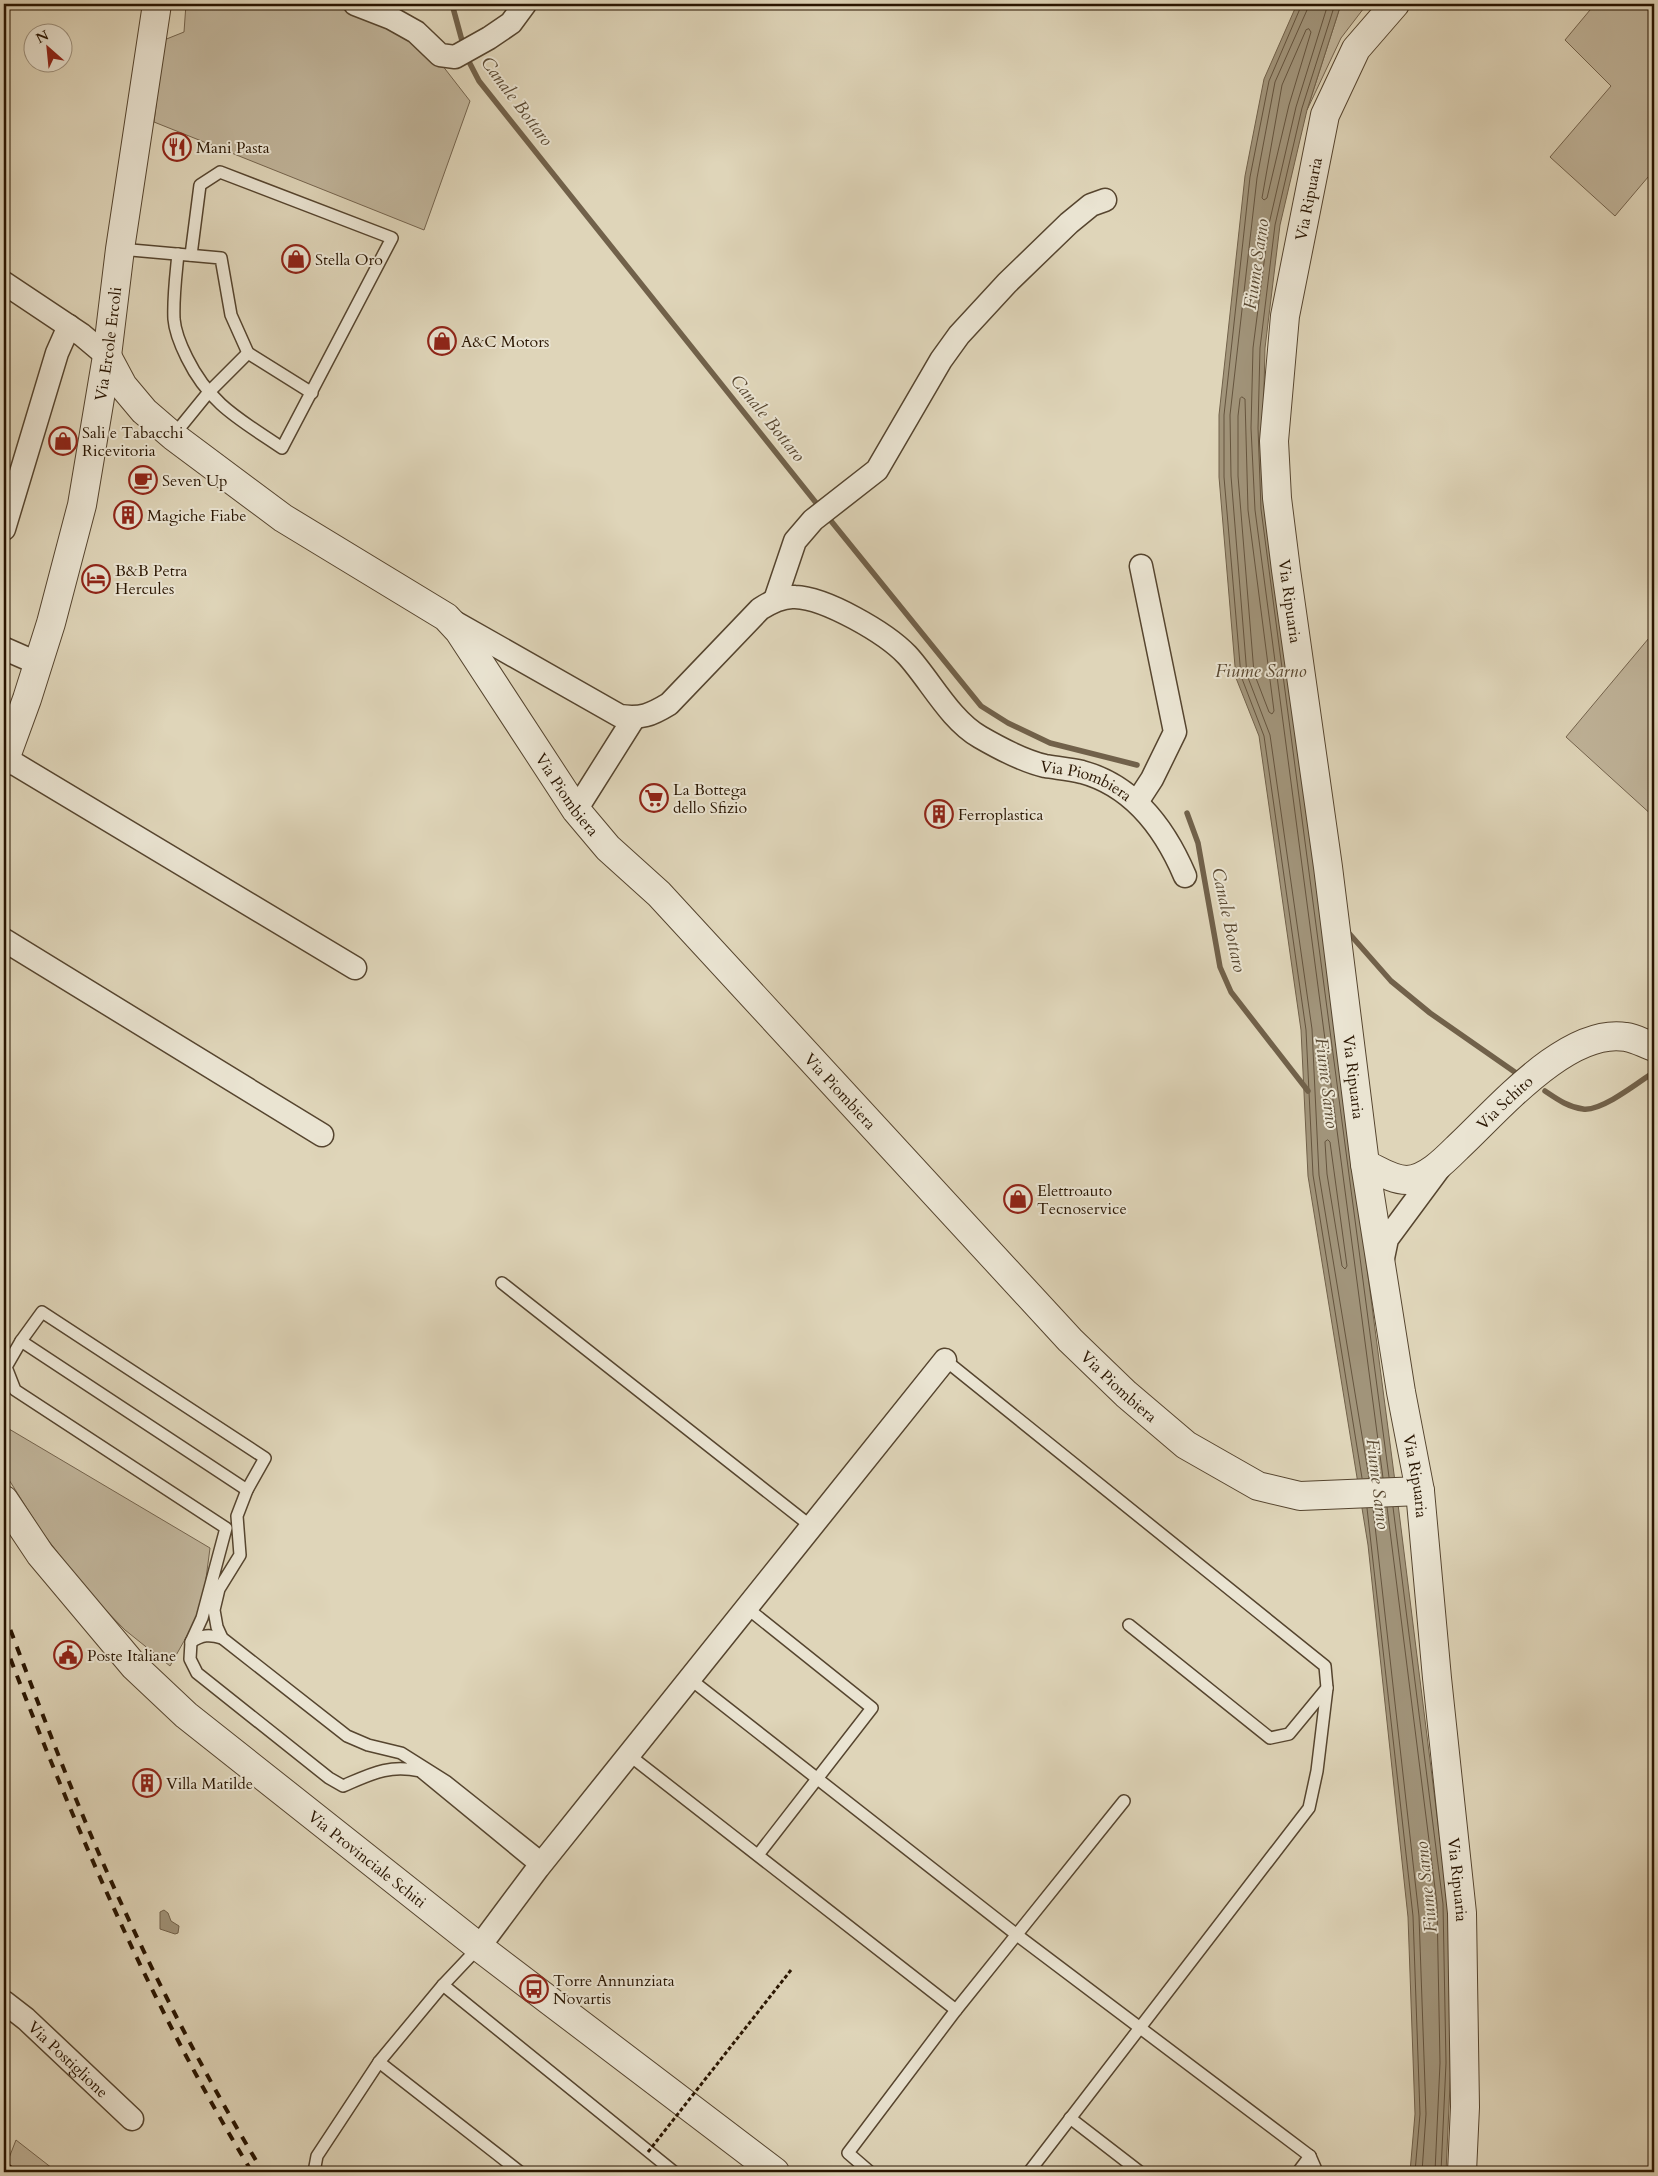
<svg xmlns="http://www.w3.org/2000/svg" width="1658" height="2176" font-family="Cardo,serif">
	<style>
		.green { fill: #c0b49a; stroke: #74644e }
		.water { fill: #a1947a; stroke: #71614a }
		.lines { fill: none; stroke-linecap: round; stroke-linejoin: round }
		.shore { stroke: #65543e; stroke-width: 1 }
		.stream { stroke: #71614a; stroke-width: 5.5 }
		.service-casing { stroke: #56452f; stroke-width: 14 }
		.minor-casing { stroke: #56452f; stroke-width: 25 }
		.tertiary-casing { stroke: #56452f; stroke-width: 30 }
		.path { stroke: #291501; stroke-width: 3; stroke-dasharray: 4 2.5; stroke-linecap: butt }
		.service { stroke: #eae4d2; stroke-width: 11 }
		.minor { stroke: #eae4d2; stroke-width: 22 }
		.tertiary { stroke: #eae4d2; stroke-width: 28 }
		.rail { stroke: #291501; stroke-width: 4; stroke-dasharray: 9 9; stroke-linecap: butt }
		.path-bridge { stroke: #291501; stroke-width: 3; stroke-dasharray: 4 2.5; stroke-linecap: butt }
		.labels { text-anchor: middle; stroke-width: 4; stroke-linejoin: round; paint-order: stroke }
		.poi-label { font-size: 16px; fill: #291501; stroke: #eae4d2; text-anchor: start }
		.street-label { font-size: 16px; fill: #291501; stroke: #eae4d2 }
		.water-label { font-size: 18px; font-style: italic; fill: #594831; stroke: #eae4d2 }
	</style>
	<rect width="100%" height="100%" fill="#dfd5b9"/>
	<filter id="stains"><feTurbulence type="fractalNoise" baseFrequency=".004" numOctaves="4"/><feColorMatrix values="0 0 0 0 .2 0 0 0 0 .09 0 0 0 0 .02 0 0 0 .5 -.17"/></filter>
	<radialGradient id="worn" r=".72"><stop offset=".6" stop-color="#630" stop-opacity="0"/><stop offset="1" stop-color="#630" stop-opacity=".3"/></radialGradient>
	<g class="green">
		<path d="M 186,4 L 337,4 L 392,25 L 442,65 L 470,101 L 424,230 L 154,122 L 164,40 L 184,32 Z"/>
		<path d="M 1341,4 L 1367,4 L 1341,38 L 1307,110 Z"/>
		<path d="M 1595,4 L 1654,4 L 1654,170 L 1615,216 L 1550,157 L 1611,86 L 1565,40 Z"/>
		<path d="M 1654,632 L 1654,817 L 1566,737 Z"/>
		<path d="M 4,1426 L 210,1548 L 202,1609 L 170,1666 L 125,1630 L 87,1591 L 42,1532 L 4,1472 Z"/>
		<path d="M 16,2140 L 57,2172 L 4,2172 L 4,2161 L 7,2163 Z"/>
	</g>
	<g class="water">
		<path d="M 1297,4 L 1341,4 L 1307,110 L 1280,225 L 1265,348 L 1263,428 L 1274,559 L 1399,1512 L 1448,1904 L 1451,2063 L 1446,2172 L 1410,2172 L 1415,2114 L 1408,1917 L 1368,1545 L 1308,1176 L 1301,1030 L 1259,736 L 1236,678 L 1219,477 L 1219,415 L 1245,176 L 1264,79 Z"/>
		<path d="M 164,1910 L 168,1913 L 171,1921 L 179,1926 L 178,1933 L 175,1934 L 160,1929 L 160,1912 Z"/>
	</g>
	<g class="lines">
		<g class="shore">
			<path d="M 1302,4 L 1269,81 L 1250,177 L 1224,415 L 1224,477 L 1241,676 L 1264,736 L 1306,1030 L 1313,1175 L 1362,1478"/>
			<path d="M 1308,4 L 1307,10 L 1275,82 L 1257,178 L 1230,415 L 1231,476 L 1247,675 L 1270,735 L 1312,1029 L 1319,1175 L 1369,1478"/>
			<path d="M 1328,4 L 1296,107 L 1269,224 L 1253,348 L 1251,428 L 1255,510 L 1383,1478"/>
			<path d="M 1335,4 L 1302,108 L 1275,225 L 1260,348 L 1258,428 L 1261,509 L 1389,1477"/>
			<path d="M 1309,29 L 1311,32 L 1289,105 L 1267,198 L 1264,200 L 1262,198 L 1282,85 L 1306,30 Z"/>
			<path d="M 1242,397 L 1245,399 L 1248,510 L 1274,711 L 1272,714 L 1269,712 L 1254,673 L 1238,476 L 1238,416 L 1240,399 Z"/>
			<path d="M 1328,1140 L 1330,1142 L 1347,1266 L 1345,1269 L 1342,1266 L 1327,1174 L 1325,1142 Z"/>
			<path d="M 1387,1507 L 1437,1904 L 1440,2063 L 1435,2172"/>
			<path d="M 1393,1507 L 1443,1904 L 1446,2063 L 1441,2172"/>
			<path d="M 1367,1508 L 1413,1916 L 1420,2114 L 1415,2172"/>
			<path d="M 1373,1508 L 1419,1916 L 1426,2114 L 1422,2172"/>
		</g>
		<g class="stream">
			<path d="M 452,4 L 464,48"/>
			<path d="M 466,56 L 479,81 L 821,509"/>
			<path d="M 827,516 L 981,706 L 1008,723 L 1050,743 L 1137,765"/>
			<path d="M 1187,813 L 1198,843 L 1220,967 L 1231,992 L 1308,1091"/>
			<path d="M 1347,931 L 1391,981 L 1430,1013 L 1519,1075"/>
			<path d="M 1545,1091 C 1557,1099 1568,1107 1583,1109 C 1601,1112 1639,1082 1654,1072"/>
		</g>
		<defs>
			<g id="service">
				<path d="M 120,249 L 221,258 L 231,315 L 248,353 L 312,393"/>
				<path d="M 178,254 C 176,275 173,297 174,319 C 175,332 181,346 187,358 C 210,405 241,420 282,448 L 392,238 L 220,172 L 200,185 L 191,255"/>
				<path d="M 173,436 L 208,393 L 248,353"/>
				<path d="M 502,1283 L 812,1527"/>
				<path d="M 21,1341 L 247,1490"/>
				<path d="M 945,1360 L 1325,1666 L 1327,1688 L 1289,1734 L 1270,1738 L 1129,1625"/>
				<path d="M 747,1608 L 872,1708 L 758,1855"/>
				<path d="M 191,1642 C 202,1635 209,1634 222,1638"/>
				<path d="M 690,1679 L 1017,1935 L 1310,2156 L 1317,2172"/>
				<path d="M 629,1755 L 956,2010"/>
				<path d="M 538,1868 L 420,1771 C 389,1764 371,1774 343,1786 L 329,1778 L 197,1673 L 190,1659 L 191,1642 L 202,1618 L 226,1528 L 15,1390 L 6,1367 L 21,1341 L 42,1312 L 265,1458 L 247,1490 L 237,1516 L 240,1555 L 219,1589 L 214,1610 L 217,1627 L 222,1638 L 347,1736 L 368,1745 L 401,1753 L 447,1782 L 545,1860"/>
				<path d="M 443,1985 L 674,2172"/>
				<path d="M 379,2062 L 520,2172"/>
				<path d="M 1070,2118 L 1140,2172"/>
				<path d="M 314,2172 L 317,2156 L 379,2062 L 443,1985 L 479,1947"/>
				<path d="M 870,2172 L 848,2153 L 956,2010 L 1124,1801"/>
				<path d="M 1029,2172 L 1309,1808 L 1317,1771 L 1327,1688"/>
				<path d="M 1298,2172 L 1310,2156"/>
			</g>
			<g id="minor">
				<path d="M 355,4 L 391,18 L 416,32 L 440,55 L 455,57 L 489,38 L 511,23 L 525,4"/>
				<path d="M 4,283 L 82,335 L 107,356"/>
				<path d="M 4,529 L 57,353 L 69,326"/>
				<path d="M 775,600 L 795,541 L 813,520 L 877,470 L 941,360 L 959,335 L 1007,283 L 1069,223 L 1091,205 L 1105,200"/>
				<path id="s1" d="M 451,620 L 620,716 C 641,719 651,715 669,704 L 760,609 C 771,602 782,596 795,597 C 826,598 886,633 907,655 C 930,680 950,720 980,737 C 999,748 1023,761 1045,766 C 1057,768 1070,769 1082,772 C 1133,786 1165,829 1185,876"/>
				<path d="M 5,649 L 37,663"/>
				<path d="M 5,758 L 355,968"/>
				<path d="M 1137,802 L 1152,779 L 1175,732 L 1141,566"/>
				<path d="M 576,810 L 634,718"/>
				<path d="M 4,940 L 322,1135"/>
				<path d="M 1382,1263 L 1387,1239 L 1441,1166"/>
				<path d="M 479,1947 L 538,1868 L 945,1360"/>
				<path id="s2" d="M 4,2002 L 26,2019 L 132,2119"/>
			</g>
			<g id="tertiary">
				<path id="s3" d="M 1395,4 L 1356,49 L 1325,115 L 1285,316 L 1274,441 L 1277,498 L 1286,570 L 1328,867 L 1365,1164 L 1401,1392 L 1420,1491 L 1437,1678 L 1462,1913 L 1465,2107 L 1462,2172"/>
				<path id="s4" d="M 107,356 L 123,386 L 144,411 L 173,436 L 283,518 L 446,617 L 459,631 L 576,810 L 608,848 L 659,894 L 1070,1340 L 1126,1394 L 1186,1445 L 1258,1486 L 1300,1496 L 1420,1491"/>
				<path id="s5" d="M 4,762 L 27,699 L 51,623 L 82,505 L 107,356 L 120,249 L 157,4"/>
				<path id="s6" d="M 1365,1164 C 1378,1170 1392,1180 1407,1180 C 1426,1179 1444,1161 1457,1148 C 1497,1111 1567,1027 1626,1037 C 1635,1038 1645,1044 1654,1047"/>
				<path id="s7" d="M 4,1500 L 40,1554 L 134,1666 L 186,1715 L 479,1947 L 775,2172"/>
			</g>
		</defs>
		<use href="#service" class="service-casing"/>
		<use href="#minor" class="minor-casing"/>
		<use href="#tertiary" class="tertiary-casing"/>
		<path class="path" d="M 4,2162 L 18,2172"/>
		<use href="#service" class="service"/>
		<use href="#minor" class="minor"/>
		<use href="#tertiary" class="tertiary"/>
		<g class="rail">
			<path d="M 4,1613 C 36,1697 67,1781 103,1863 C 150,1969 203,2073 263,2172"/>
			<path d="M 4,1642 C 74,1825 150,2005 252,2172"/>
		</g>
		<path class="path-bridge" d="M 648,2152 L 791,1970"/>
	</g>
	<defs>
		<symbol id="restaurant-ring" viewBox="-11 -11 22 22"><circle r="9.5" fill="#eae4d2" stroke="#8f2418" stroke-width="1.5"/><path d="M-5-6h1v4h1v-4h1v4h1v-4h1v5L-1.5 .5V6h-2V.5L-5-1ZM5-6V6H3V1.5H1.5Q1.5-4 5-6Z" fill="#8f2418"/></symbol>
		<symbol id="shop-ring" viewBox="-11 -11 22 22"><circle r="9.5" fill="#eae4d2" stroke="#8f2418" stroke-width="1.5"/><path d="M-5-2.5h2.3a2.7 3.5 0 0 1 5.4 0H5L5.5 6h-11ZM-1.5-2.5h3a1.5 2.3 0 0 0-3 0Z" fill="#8f2418"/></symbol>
		<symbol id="cafe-ring" viewBox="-11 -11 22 22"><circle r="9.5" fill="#eae4d2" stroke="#8f2418" stroke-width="1.5"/><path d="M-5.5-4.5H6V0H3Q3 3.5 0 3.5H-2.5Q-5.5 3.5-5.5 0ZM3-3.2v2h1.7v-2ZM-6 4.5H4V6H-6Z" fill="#8f2418"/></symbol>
		<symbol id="building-ring" viewBox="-11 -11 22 22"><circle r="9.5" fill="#eae4d2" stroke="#8f2418" stroke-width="1.5"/><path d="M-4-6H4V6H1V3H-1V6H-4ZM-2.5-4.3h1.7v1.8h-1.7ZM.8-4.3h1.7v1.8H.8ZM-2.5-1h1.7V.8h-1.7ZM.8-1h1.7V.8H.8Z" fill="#8f2418"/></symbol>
		<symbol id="hotel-ring" viewBox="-11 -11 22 22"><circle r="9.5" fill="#eae4d2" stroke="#8f2418" stroke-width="1.5"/><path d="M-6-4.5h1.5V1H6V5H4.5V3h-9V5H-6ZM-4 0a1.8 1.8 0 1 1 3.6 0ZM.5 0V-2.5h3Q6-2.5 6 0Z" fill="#8f2418"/></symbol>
		<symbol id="supermarket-ring" viewBox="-11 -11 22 22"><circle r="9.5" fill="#eae4d2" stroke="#8f2418" stroke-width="1.5"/><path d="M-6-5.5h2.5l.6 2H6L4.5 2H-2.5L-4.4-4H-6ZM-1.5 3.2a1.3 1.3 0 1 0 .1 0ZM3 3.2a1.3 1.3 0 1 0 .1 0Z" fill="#8f2418"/></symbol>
		<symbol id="civic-ring" viewBox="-11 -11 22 22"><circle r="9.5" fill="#eae4d2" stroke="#8f2418" stroke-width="1.5"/><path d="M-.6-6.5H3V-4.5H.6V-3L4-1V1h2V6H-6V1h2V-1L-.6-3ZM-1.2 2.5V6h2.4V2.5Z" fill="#8f2418"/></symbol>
		<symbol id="bus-ring" viewBox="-11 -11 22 22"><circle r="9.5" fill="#eae4d2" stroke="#8f2418" stroke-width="1.5"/><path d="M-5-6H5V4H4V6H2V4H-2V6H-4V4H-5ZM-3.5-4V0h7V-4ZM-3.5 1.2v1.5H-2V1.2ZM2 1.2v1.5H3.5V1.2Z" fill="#8f2418"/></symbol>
	</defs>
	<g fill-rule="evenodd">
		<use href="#restaurant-ring" x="161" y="131" width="32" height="32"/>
		<use href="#shop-ring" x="280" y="243" width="32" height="32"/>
		<use href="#shop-ring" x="426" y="325" width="32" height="32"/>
		<use href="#shop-ring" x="47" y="425" width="32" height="32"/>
		<use href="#cafe-ring" x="127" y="464" width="32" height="32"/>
		<use href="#building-ring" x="112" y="499" width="32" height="32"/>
		<use href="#hotel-ring" x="80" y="563" width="32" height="32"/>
		<use href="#supermarket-ring" x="638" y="782" width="32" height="32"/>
		<use href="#building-ring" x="923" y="798" width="32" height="32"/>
		<use href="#shop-ring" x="1002" y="1183" width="32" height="32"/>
		<use href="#civic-ring" x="52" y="1639" width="32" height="32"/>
		<use href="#building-ring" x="131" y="1767" width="32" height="32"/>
		<use href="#bus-ring" x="518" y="1973" width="32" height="32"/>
	</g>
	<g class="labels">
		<g class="poi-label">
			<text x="196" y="153">Mani Pasta</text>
			<text x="315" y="265">Stella Oro</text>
			<text x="461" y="347">A&amp;C Motors</text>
			<text x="82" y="438">Sali e Tabacchi<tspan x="82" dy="18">Ricevitoria</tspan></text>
			<text x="162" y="486">Seven Up</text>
			<text x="147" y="521">Magiche Fiabe</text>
			<text x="115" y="576">B&amp;B Petra<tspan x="115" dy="18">Hercules</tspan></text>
			<text x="673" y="795">La Bottega<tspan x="673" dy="18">dello Sfizio</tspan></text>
			<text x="958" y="820">Ferroplastica</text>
			<text x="1037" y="1196">Elettroauto<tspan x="1037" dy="18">Tecnoservice</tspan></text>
			<text x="87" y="1661">Poste Italiane</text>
			<text x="166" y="1789">Villa Matilde</text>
			<text x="553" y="1986">Torre Annunziata<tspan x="553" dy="18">Novartis</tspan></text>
		</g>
		<g class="street-label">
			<text transform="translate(1308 199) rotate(-79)" y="6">Via Ripuaria</text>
			<text dy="6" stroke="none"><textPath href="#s5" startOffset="432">Via Ercole Ercoli</textPath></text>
			<text dy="6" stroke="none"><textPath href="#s3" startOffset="624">Via Ripuaria</textPath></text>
			<text dy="6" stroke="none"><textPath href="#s1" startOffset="769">Via Piombiera</textPath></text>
			<text dy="6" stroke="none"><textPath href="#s4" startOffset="648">Via Piombiera</textPath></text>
			<text dy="6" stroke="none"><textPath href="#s3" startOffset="1104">Via Ripuaria</textPath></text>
			<text dy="6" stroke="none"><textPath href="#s4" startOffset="1052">Via Piombiera</textPath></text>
			<text dy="6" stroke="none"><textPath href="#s6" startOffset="172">Via Schito</textPath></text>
			<text dy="6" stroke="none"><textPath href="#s4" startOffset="1458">Via Piombiera</textPath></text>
			<text dy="6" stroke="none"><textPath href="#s3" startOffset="1508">Via Ripuaria</textPath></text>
			<text dy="6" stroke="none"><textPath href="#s7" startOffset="514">Via Provinciale Schiti</textPath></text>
			<text dy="6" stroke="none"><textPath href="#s3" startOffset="1914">Via Ripuaria</textPath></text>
			<text dy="6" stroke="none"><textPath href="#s2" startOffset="86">Via Postiglione</textPath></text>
		</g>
		<g class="water-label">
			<text transform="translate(517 101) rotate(53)" y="6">Canale Bottaro</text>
			<text transform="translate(1256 264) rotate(-82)" y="6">Fiume Sarno</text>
			<text transform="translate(768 418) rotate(51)" y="6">Canale Bottaro</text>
			<text x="1261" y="677">Fiume Sarno</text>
			<text transform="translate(1229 920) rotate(78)" y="6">Canale Bottaro</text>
			<text transform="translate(1327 1083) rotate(83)" y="6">Fiume Sarno</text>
			<text transform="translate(1378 1484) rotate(83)" y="6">Fiume Sarno</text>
			<text transform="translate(1426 1887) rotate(-96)" y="6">Fiume Sarno</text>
		</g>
	</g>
	<rect width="1658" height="2176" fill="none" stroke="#dfd5b9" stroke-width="20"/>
	<rect x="5" y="5" width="1648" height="2166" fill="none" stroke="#291501" stroke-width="2.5"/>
	<rect x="10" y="10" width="1638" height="2156" fill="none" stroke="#291501"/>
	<g transform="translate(48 48) rotate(333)"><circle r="24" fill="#eae4d2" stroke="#9d917e"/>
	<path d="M0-4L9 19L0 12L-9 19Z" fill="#8f2418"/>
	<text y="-8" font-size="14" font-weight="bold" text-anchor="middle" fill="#291501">N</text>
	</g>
	<rect width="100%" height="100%" filter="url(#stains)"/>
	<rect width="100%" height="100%" fill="url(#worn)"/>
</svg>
